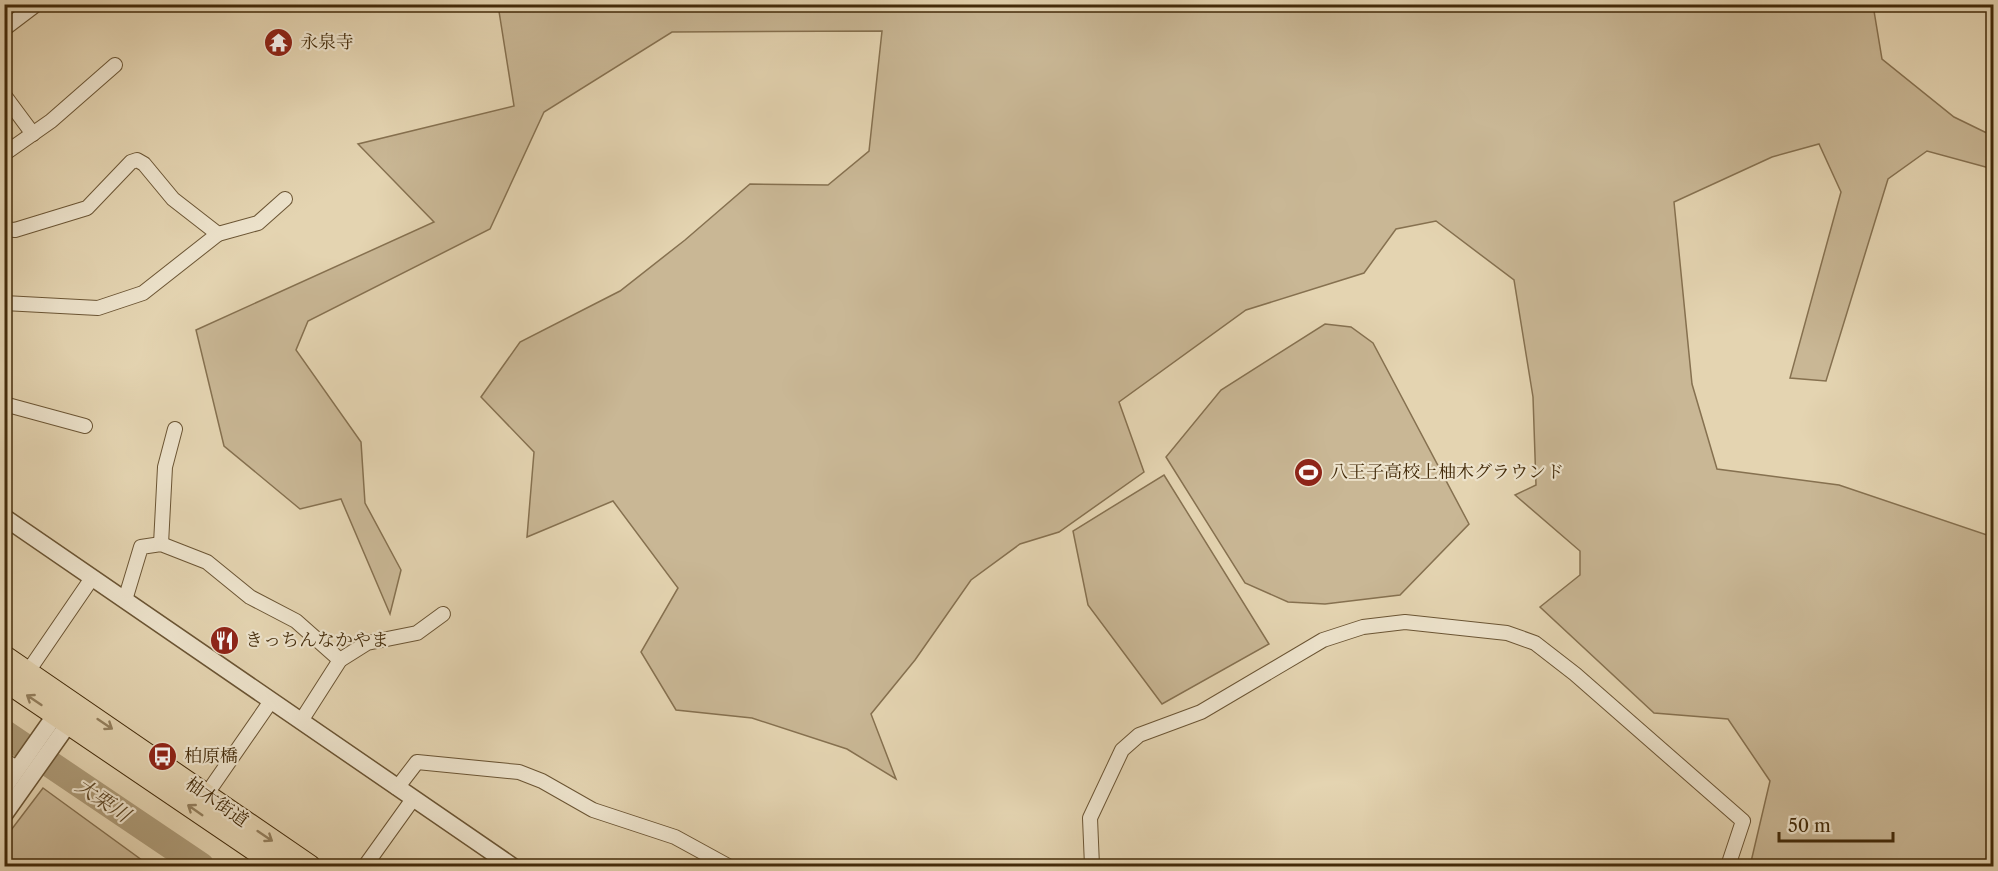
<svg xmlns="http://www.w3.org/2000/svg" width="1998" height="871" font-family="'Libre Caslon Text','Noto Serif JP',serif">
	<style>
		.green { fill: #c9b795; stroke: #867150; stroke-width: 1.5 }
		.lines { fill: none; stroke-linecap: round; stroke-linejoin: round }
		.river { stroke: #ad9b78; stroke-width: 27 }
		.minor-casing { stroke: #6b5534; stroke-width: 16 }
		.tertiary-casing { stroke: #6b5534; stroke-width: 19 }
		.primary-casing { stroke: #432b0a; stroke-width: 23 }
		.minor { stroke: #ede3cc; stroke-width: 14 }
		.tertiary { stroke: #ede3cc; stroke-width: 16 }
		.primary { stroke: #e4d4b1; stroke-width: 21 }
		.oneway { stroke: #94805e }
		.labels { text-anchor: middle; stroke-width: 4.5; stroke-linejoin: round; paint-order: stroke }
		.poi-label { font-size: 18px; fill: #432b0a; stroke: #ede3cc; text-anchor: start }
		.street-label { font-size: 18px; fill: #432b0a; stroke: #ede3cc }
		.water-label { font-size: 20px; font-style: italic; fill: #5e4726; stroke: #ede3cc }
	</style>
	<rect width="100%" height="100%" fill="#e4d4b1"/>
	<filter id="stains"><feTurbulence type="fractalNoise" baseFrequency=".00333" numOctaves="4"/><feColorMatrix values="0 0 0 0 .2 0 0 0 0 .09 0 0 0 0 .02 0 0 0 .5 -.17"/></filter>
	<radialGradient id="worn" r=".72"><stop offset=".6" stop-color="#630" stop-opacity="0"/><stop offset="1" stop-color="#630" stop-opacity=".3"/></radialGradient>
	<g class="green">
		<path d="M 498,5 L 1873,5 L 1882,59 L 1954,117 L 1993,136 L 1993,169 L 1927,151 L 1888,179 L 1826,381 L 1790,378 L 1841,192 L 1819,144 L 1772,157 L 1674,202 L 1692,384 L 1717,469 L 1839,485 L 1993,537 L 1993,866 L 1750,866 L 1770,781 L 1728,719 L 1654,713 L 1540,607 L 1580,575 L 1580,551 L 1515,495 L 1536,485 L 1533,397 L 1514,280 L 1436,221 L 1396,229 L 1364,273 L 1246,310 L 1119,402 L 1144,472 L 1059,532 L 1020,544 L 971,580 L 915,660 L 871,714 L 896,779 L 847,749 L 752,718 L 676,710 L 641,652 L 678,588 L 613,501 L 527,537 L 534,452 L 481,397 L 520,342 L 620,291 L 685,240 L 750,184 L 828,185 L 869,151 L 882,31 L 672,32 L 544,112 L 490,229 L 308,321 L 296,350 L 361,442 L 365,503 L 401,570 L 390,614 L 341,499 L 300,509 L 224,446 L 196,330 L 434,222 L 358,144 L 514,106 Z"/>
		<path d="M 1325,324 L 1351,327 L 1373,343 L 1469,524 L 1400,595 L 1325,604 L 1288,602 L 1245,583 L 1166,457 L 1221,390 Z"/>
		<path d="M 1164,475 L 1269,644 L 1162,704 L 1088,605 L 1073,531 Z"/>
		<path d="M 43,788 L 150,866 L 5,866 L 5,838 Z"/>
	</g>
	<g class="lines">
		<path class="river" d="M 4,733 L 201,866"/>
		<defs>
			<g id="minor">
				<path d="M 4,29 L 37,4"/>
				<path d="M 4,95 L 33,134"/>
				<path d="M 4,154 L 51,121 L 115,65"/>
				<path d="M 4,229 L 15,230 L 87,208 L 131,162 L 137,160 L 144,164 L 173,199 L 218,234 L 258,223 L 285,199"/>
				<path d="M 4,303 L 98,308 L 143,293 L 218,234"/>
				<path d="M 4,404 L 85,426"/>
				<path d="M 161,544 L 165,467 L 175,429"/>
				<path d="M 125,600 L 141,547 L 161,544 L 207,562 L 250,597 L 296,621 L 340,660"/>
				<path d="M 27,673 L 92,578"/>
				<path d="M 301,721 L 340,660 L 367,643 L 417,633 L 443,614"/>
				<path d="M 4,760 L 18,769"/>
				<path d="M 397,788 L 417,762 L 519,772 L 542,781 L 593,810 L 675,837 L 728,866"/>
				<path d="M 206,795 L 271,701"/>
				<path d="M 365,866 L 413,799"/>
				<path d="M 1092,866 L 1090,818 L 1122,750 L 1139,735 L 1201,712 L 1323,640 L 1363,627 L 1405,622 L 1507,633 L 1535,643 L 1575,674 L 1743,821 L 1728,866"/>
			</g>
			<g id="tertiary">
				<path d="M 4,517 L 512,866"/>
				<path d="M 4,788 L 56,714 L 66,708"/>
				<path d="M 4,815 L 69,723 L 72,713"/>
			</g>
			<g id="primary">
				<path d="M 4,656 L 310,866"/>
				<path d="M 4,680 L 278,866"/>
			</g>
		</defs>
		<use href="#minor" class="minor-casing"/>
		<use href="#tertiary" class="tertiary-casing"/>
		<use href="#primary" class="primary-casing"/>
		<use href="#minor" class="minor"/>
		<use href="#tertiary" class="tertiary"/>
		<use href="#primary" class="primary"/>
	</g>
	<defs><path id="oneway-shaft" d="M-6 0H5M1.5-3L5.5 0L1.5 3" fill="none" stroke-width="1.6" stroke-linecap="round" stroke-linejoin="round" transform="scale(1.5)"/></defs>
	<g class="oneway">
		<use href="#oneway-shaft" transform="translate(34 700) rotate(-146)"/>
		<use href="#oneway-shaft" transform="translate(105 724) rotate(34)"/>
		<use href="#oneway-shaft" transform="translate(195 810) rotate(-145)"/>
		<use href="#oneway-shaft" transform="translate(265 836) rotate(34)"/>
	</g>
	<defs>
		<symbol id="temple-disc" viewBox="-11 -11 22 22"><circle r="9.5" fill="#8f2418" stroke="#ede3cc"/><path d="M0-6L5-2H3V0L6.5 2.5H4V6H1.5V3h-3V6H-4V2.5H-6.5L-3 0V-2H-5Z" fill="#fff"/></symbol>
		<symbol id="stadium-disc" viewBox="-11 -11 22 22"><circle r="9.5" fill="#8f2418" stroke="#ede3cc"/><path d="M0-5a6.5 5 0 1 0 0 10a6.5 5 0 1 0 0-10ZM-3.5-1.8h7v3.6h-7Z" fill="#fff"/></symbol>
		<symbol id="restaurant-disc" viewBox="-11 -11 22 22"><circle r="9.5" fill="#8f2418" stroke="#ede3cc"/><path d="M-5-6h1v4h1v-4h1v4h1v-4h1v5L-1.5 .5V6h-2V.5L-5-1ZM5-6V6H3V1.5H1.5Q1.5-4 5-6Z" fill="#fff"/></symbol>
		<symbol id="bus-disc" viewBox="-11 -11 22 22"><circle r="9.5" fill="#8f2418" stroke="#ede3cc"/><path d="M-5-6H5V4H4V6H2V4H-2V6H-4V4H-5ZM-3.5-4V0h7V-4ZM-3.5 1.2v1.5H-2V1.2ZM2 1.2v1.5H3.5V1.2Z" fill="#fff"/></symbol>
	</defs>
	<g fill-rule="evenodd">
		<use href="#temple-disc" x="262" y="26" width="33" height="33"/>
		<use href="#stadium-disc" x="1292" y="456" width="33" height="33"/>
		<use href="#restaurant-disc" x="208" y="624" width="33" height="33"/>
		<use href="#bus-disc" x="146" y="740" width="33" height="33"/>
	</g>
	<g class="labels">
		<g class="poi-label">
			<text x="300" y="48">永泉寺</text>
			<text x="1330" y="478">八王子高校上柚木グラウンド</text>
			<text x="245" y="646">きっちんなかやま</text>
			<text x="184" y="762">柏原橋</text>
		</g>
		<g class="street-label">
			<text transform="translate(217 802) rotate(35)" y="6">柚木街道</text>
		</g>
		<g class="water-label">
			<text transform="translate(103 800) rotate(34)" y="7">大栗川</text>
		</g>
	</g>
	<rect width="1998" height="871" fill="none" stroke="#e4d4b1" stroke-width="24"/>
	<rect x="6" y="6" width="1986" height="859" fill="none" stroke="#432b0a" stroke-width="3"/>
	<rect x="12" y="12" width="1974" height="847" fill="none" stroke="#432b0a" stroke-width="1.5"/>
	<path d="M1779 832v9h114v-9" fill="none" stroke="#432b0a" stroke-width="3"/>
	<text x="1788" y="832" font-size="18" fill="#432b0a" stroke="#ede3cc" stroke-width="4.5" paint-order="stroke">50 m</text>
	<rect width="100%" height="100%" filter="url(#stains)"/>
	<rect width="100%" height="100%" fill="url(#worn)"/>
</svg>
